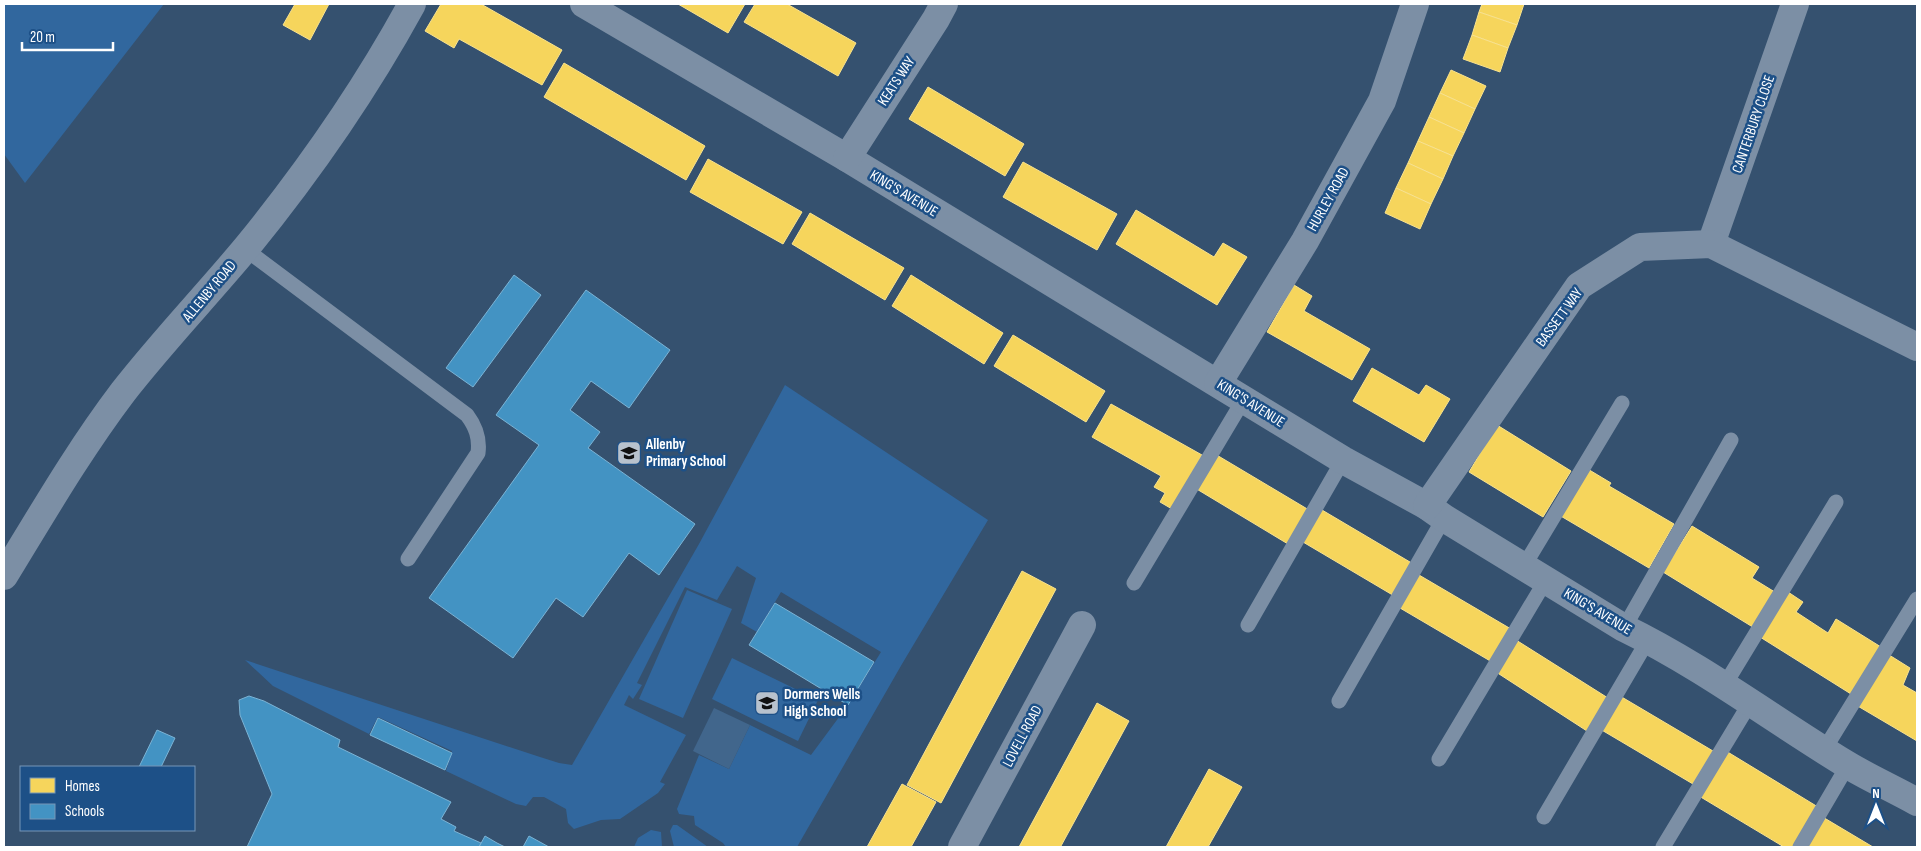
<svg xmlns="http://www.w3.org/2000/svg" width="1921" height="851" font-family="'Sofia Sans Condensed',sans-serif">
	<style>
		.green { fill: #31679e }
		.water { fill: #41668c }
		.homes { fill: #f6d55c; stroke: #f9e28d }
		.schools { fill: #4393c3; stroke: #7bb3d5 }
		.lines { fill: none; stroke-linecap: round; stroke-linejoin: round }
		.service { stroke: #7c8fa5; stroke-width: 15 }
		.minor { stroke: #7c8fa5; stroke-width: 28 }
		.tertiary { stroke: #7c8fa5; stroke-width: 28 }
		.labels { text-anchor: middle; stroke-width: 5; stroke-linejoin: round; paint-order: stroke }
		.street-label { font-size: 15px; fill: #fff; stroke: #1d5087 }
		.poi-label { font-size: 15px; font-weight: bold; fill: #fff; stroke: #1d5087; text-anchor: start }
	</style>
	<rect width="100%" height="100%" fill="#35516f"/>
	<g class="green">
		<path d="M 4,4 L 164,4 L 25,183 L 4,154 Z"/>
		<path d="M 785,385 L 988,520 L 902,664 L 797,847 L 726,847 L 723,843 L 695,825 L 694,816 L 679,814 L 677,809 L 699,755 L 729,769 L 750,725 L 811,755 L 848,705 L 881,652 L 781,592 L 757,632 L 741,623 L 756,578 L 737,566 L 717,600 L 685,587 L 637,683 L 642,685 L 633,699 L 629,695 L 624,705 L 686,735 L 660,782 L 665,784 L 658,793 L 620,819 L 601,820 L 574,829 L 568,823 L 566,809 L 544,797 L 533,797 L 526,806 L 516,804 L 446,771 L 452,751 L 378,717 L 369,734 L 273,686 L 245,660 L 540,757 L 559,763 L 572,765 L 699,544 Z"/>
		<path d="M 687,590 L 732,609 L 683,718 L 639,699 Z"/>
		<path d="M 732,658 L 818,700 L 798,741 L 712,699 Z"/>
		<path d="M 673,825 L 677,825 L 708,847 L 674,847 L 670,831 Z"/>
		<path d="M 651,830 L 661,832 L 662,847 L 634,847 L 638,838 Z"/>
	</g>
	<path class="water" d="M 714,708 L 750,725 L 729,769 L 693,751 Z"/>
	<g class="homes">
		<path d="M 295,4 L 329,4 L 310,40 L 283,25 Z"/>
		<path d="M 441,4 L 481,4 L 562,50 L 542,85 L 459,39 L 454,48 L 425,31 Z"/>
		<path d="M 678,4 L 745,4 L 728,33 Z"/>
		<path d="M 755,4 L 787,4 L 856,43 L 838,76 L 744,22 Z"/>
		<path d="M 1482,4 L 1524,4 L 1517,25 L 1479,12 Z"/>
		<path d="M 1479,12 L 1517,25 L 1508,48 L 1472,35 Z"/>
		<path d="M 1472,35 L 1508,48 L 1500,72 L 1463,59 Z"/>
		<path d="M 564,63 L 705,146 L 686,180 L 544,97 Z"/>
		<path d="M 1451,70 L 1486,86 L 1475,109 L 1440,93 Z"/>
		<path d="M 928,87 L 1024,144 L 1005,176 L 909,119 Z"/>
		<path d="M 1440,93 L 1475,109 L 1464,133 L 1429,117 Z"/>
		<path d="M 1429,117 L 1464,133 L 1453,156 L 1418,141 Z"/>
		<path d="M 1418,141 L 1453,156 L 1443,179 L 1408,163 Z"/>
		<path d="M 708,159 L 802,212 L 783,244 L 690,192 Z"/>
		<path d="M 1023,162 L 1117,214 L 1097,250 L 1003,197 Z"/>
		<path d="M 1408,163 L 1443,179 L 1431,204 L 1396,188 Z"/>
		<path d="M 1396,188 L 1431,204 L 1420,229 L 1385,213 Z"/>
		<path d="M 1136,210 L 1214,257 L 1223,243 L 1247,257 L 1217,305 L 1116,244 Z"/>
		<path d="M 810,213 L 904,268 L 885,300 L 792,244 Z"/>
		<path d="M 911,275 L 1003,333 L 984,364 L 892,306 Z"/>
		<path d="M 1294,285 L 1312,296 L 1304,311 L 1370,349 L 1352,380 L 1267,332 Z"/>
		<path d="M 1013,335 L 1105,391 L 1086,422 L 994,366 Z"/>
		<path d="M 1372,368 L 1419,395 L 1426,385 L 1450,399 L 1424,442 L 1353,401 Z"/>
		<path d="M 1111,404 L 1202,455 L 1172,509 L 1160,502 L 1165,493 L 1154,487 L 1161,476 L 1092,437 Z"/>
		<path d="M 1497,425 L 1571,471 L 1543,517 L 1469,472 Z"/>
		<path d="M 1215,454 L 1309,510 L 1288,544 L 1195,488 Z"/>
		<path d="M 1586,468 L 1611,483 L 1609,486 L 1674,524 L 1649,568 L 1559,515 Z"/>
		<path d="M 1322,510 L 1415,565 L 1396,597 L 1303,542 Z"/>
		<path d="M 1692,526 L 1759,567 L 1752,578 L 1778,594 L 1756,629 L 1663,572 Z"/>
		<path d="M 1022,571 L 1056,589 L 941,803 L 907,785 Z"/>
		<path d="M 1419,575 L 1511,629 L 1492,662 L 1400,608 Z"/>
		<path d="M 1788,592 L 1803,602 L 1796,612 L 1828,633 L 1836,619 L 1881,647 L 1851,694 L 1760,637 Z"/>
		<path d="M 1516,640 L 1608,698 L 1587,731 L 1496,672 Z"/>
		<path d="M 1886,653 L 1910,668 L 1903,685 L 1917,693 L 1917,741 L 1856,705 Z"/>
		<path d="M 1620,696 L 1713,751 L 1693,784 L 1600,729 Z"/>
		<path d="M 1097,703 L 1129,721 L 1061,846 L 1062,847 L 1019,847 Z"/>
		<path d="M 1726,751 L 1818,807 L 1794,847 L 1784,847 L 1699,796 Z"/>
		<path d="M 1209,769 L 1242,787 L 1208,847 L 1166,847 Z"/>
		<path d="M 902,784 L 936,802 L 911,847 L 867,847 Z"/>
		<path d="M 1821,816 L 1873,847 L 1802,847 Z"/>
	</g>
	<g class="schools">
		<path d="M 514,275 L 541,295 L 473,387 L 446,368 Z"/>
		<path d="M 586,290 L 670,350 L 629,408 L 591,381 L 570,410 L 600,432 L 588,448 L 695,524 L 659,575 L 629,553 L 583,617 L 556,598 L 513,658 L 429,598 L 539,445 L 496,415 Z"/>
		<path d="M 775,603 L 874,662 L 848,705 L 749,645 Z"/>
		<path d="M 249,696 L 264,701 L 340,740 L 338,747 L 451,802 L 441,819 L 456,827 L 454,831 L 481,843 L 479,847 L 247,847 L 272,794 L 240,715 L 239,700 Z"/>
		<path d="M 378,718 L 452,753 L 445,770 L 370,735 Z"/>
		<path d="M 157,730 L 175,738 L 161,767 L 139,767 Z"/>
		<path d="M 485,836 L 497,843 L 505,847 L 479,847 Z"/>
		<path d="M 529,836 L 549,847 L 523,847 Z"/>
	</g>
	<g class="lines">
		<g class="service">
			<path d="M 245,249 L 467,415 C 476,427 480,438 478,453 L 408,559"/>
			<path d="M 1524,566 L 1622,403"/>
			<path d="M 1134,583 L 1244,399"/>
			<path d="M 1248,625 L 1343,460"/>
			<path d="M 1624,628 L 1731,440"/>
			<path d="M 1724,686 L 1836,502"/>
			<path d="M 1339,701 L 1444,518"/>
			<path d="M 1824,750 L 1917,599"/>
			<path d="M 1439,759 L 1546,580"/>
			<path d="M 1544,817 L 1648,640"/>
			<path d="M 1663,847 L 1750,703"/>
			<path d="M 1800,847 L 1848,765"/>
		</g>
		<g class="minor">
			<path d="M 584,4 L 847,158 L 1343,460 L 1427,506 L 1444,518 L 1624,628 C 1702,666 1772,719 1846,764 C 1869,778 1894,789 1917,802"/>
			<path d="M 847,158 L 936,19 L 944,4"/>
			<path d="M 1711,244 L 1795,4"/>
			<path d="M 1218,383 L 1305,241 L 1382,101 L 1415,4"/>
			<path d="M 1427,506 L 1579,286 L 1640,247 L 1711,244 L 1917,347"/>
			<path d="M 962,847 L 1082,625"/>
		</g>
		<path class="tertiary" d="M 4,576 C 42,514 79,450 123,392 C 162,342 206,296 246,248 C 308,172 365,90 412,4"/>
	</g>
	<defs>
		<symbol id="school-square" viewBox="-11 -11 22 22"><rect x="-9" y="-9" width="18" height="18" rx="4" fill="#b8c2cd" stroke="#1d5087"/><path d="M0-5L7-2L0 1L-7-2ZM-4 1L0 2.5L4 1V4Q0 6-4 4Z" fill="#111"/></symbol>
	</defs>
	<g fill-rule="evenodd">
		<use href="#school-square" x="615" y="439" width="28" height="28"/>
		<use href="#school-square" x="753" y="689" width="28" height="28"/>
	</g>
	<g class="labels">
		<g class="street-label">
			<text transform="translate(896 81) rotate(-57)" y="5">KEATS WAY</text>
			<text transform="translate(1753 124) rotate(-71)" y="5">CANTERBURY CLOSE</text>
			<text transform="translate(904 193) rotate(31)" y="5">KING'S AVENUE</text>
			<text transform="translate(1328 199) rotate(-61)" y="5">HURLEY ROAD</text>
			<text transform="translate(209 291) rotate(-50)" y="5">ALLENBY ROAD</text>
			<text transform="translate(1559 317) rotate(-54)" y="5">BASSETT WAY</text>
			<text transform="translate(1251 403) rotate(32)" y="5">KING'S AVENUE</text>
			<text transform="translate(1598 611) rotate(31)" y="5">KING'S AVENUE</text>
			<text transform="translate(1022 736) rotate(-62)" y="5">LOVELL ROAD</text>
		</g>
		<g class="poi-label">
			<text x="646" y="449">Allenby<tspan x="646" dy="17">Primary School</tspan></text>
			<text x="784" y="699">Dormers Wells<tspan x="784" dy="17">High School</tspan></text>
		</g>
	</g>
	<rect width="1921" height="851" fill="none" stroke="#ffffff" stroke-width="10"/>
	<rect x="20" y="766" width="175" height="65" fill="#1d5087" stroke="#7796b7"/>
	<rect x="30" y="778" width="25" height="15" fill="#f6d55c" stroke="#7796b7"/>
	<text x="65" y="791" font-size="15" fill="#ffffff">Homes</text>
	<rect x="30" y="804" width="25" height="15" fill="#4393c3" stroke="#7796b7"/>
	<text x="65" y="816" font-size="15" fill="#ffffff">Schools</text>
	<g transform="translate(1876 806)" stroke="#1d5087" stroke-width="4" paint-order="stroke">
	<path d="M0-4L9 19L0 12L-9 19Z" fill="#ffffff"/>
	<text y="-8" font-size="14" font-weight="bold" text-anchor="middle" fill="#ffffff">N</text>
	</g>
	<path d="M22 42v8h91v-8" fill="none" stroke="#ffffff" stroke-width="2.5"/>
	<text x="30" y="42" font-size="15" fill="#ffffff" stroke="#1d5087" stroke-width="4" paint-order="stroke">20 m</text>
</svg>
